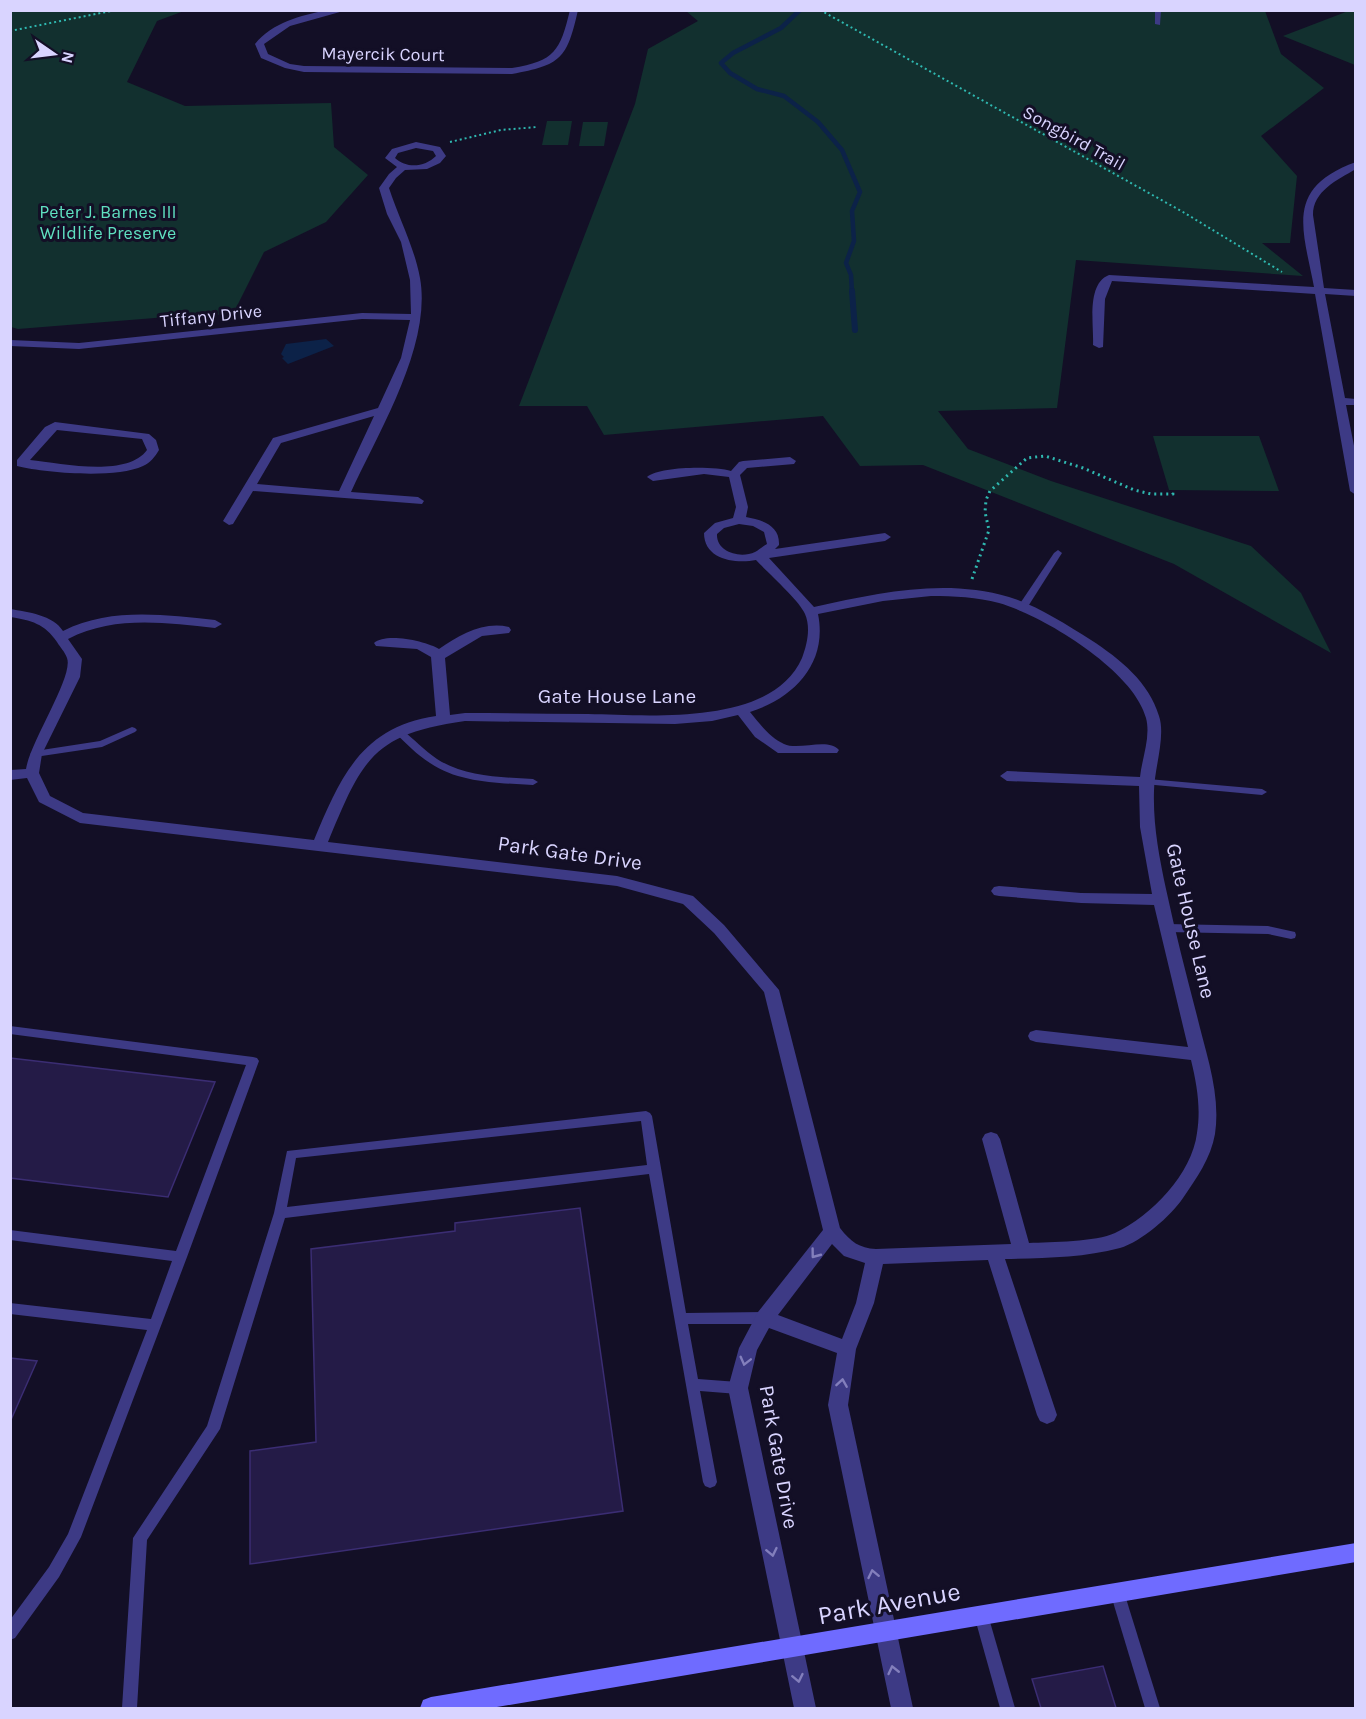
<svg xmlns="http://www.w3.org/2000/svg" width="1366" height="1719" font-family="Karla,sans-serif">
	<style>
		.green { fill: #12302f }
		.water { fill: #0c2248 }
		.lines { fill: none; stroke-linecap: round; stroke-linejoin: round }
		.stream-far1 { stroke: #0c2248; stroke-width: 4.5 }
		.stream { stroke: #0c2248; stroke-width: 6 }
		.building { fill: #241b47; stroke: #3b2d73; stroke-width: 1.5 }
		.path-far1 { stroke: #2fb8b0; stroke-width: 2; stroke-dasharray: 2 3; stroke-linecap: butt }
		.path { stroke: #2fb8b0; stroke-width: 3; stroke-dasharray: 2 4; stroke-linecap: butt }
		.lane { fill: #3d3a85; fill-rule: evenodd }
		.street { fill: #3d3a85; fill-rule: evenodd }
		.secondary { fill: #6f6bff; fill-rule: evenodd }
		.oneway { stroke: #837fbc }
		.labels { text-anchor: middle; stroke-width: 6; stroke-linejoin: round; paint-order: stroke }
		.far-street-label { font-size: 18px; fill: #d9d4ff; stroke: #130f26 }
		.far-park-label { font-size: 18px; fill: #5fe0c0; stroke: #130f26 }
		.street-label { font-size: 21px; fill: #d9d4ff; stroke: #130f26 }
		.near-street-label { font-size: 26px; fill: #d9d4ff; stroke: #130f26 }
	</style>
	<rect width="100%" height="100%" fill="#130f26"/>
	<g class="green">
		<path d="M 1351,10 L 1355,11 L 1355,65 L 1283,36 Z"/>
		<path d="M 10,11 L 184,11 L 157,21 L 127,82 L 185,106 L 331,103 L 334,147 L 368,175 L 326,222 L 264,252 L 233,314 L 167,317 L 18,329 L 11,327 Z"/>
		<path d="M 686,11 L 1265,11 L 1281,54 L 1324,88 L 1261,136 L 1297,176 L 1290,243 L 1262,243 L 1303,276 L 1076,260 L 1057,408 L 938,411 L 968,449 L 1051,481 L 1251,546 L 1301,593 L 1331,653 L 1174,564 L 923,465 L 860,466 L 823,416 L 604,435 L 587,406 L 519,406 L 635,104 L 648,49 L 698,21 Z"/>
		<path d="M 547,121 L 572,121 L 568,145 L 542,145 Z"/>
		<path d="M 583,122 L 608,122 L 604,146 L 579,146 Z"/>
		<path d="M 1153,436 L 1259,436 L 1279,491 L 1169,490 Z"/>
	</g>
	<path class="water" d="M 326,339 L 334,346 L 288,364 L 282,358 L 284,357 L 281,354 L 286,344 Z"/>
	<g class="lines">
		<path class="stream-far1" d="M 800,10 L 781,28 L 733,53 L 721,63 L 730,73 L 757,89 L 784,96 L 818,122 L 842,150 L 860,192 L 852,211 L 854,241 L 846,263 L 851,275 L 852,292"/>
		<path class="stream" d="M 852,291 L 855,330"/>
	</g>
	<g class="building">
		<path d="M 10,1058 L 215,1082 L 168,1197 L 10,1178 Z"/>
		<path d="M 580,1208 L 623,1511 L 250,1564 L 250,1451 L 316,1442 L 311,1249 L 455,1231 L 455,1223 Z"/>
		<path d="M 10,1358 L 37,1361 L 10,1422 Z"/>
		<path d="M 1103,1666 L 1116,1708 L 1041,1708 L 1032,1679 Z"/>
	</g>
	<g class="lines">
		<g class="path-far1">
			<path d="M 820,10 L 1183,212 L 1282,272"/>
			<path d="M 10,31 L 116,10"/>
			<path d="M 450,142 L 501,130 L 537,127"/>
		</g>
		<path class="path" d="M 972,579 L 989,530 L 985,512 L 986,500 L 990,491 L 1027,458 L 1045,456 L 1083,468 L 1134,490 L 1151,494 L 1173,494 L 1172,490"/>
		<g class="lane">
			<path d="M 1155,10 L 1161,10 L 1160,25 L 1155,24 Z"/>
			<path d="M 1058,550 L 1062,553 L 1027,608 L 1022,611 L 1019,610 L 1017,608 L 1054,553 Z"/>
			<path d="M 132,727 L 135,728 L 137,730 L 135,732 L 102,747 L 35,757 L 30,754 L 35,751 L 100,741 Z"/>
			<path d="M 398,728 L 401,729 C 414,739 424,750 437,759 C 465,777 501,777 533,779 L 538,782 L 533,785 C 499,783 459,783 430,763 C 417,755 406,743 395,733 L 393,731 L 395,729 Z"/>
			<path d="M 1148,779 L 1262,789 L 1267,792 L 1262,795 L 1144,784 L 1143,782 Z"/>
			<path d="M 1167,924 L 1268,926 L 1295,932 L 1296,935 L 1295,938 L 1291,939 L 1268,934 L 1167,932 L 1163,931 L 1162,928 L 1163,925 Z"/>
			<path d="M 10,1026 L 253,1057 L 257,1058 L 259,1061 L 187,1257 L 81,1537 L 59,1577 L 15,1638 L 10,1640 L 10,1620 L 49,1567 L 68,1534 L 147,1330 L 10,1314 L 10,1303 L 151,1319 L 172,1261 L 10,1240 L 10,1230 L 176,1251 L 246,1065 L 10,1034 Z"/>
			<path d="M 646,1111 L 650,1113 L 652,1116 L 686,1313 L 765,1312 L 770,1314 L 771,1318 L 770,1322 L 765,1324 L 688,1324 L 698,1379 L 738,1382 L 743,1384 L 745,1388 L 743,1392 L 738,1394 L 700,1391 L 717,1482 L 715,1486 L 710,1488 L 705,1486 L 703,1482 L 649,1174 L 285,1218 L 220,1429 L 147,1540 L 137,1708 L 122,1708 L 133,1538 L 207,1426 L 274,1213 L 287,1151 ZM 641,1121 L 647,1165 L 287,1207 L 296,1158 Z"/>
			<path d="M 1117,1585 L 1122,1587 L 1124,1592 L 1160,1708 L 1145,1708 L 1110,1592 L 1112,1587 Z"/>
			<path d="M 981,1608 L 986,1610 L 988,1615 L 1015,1708 L 1000,1708 L 974,1615 L 976,1610 Z"/>
		</g>
		<g class="street">
			<path d="M 327,10 L 347,10 L 290,26 L 264,44 L 268,54 L 290,64 L 304,66 L 512,68 C 555,61 560,51 570,10 L 578,10 C 567,59 561,65 512,74 L 304,72 L 285,68 L 261,58 L 255,44 C 273,22 300,16 327,10 Z"/>
			<path d="M 416,142 L 440,147 L 446,156 L 440,163 L 427,169 L 405,170 L 396,178 L 389,188 C 399,219 414,246 420,278 C 432,345 379,431 351,492 L 418,497 L 424,501 L 422,504 L 253,491 L 233,524 L 229,525 L 223,521 L 273,438 L 378,408 L 401,358 L 410,320 L 362,319 L 79,349 L 10,346 L 10,340 L 79,343 L 362,313 L 411,314 L 410,280 L 401,242 L 387,214 L 379,188 L 389,174 L 397,167 L 385,158 L 392,149 ZM 416,148 L 433,151 L 436,156 C 425,167 407,169 395,158 L 398,153 ZM 374,416 L 339,491 L 257,484 L 281,443 Z"/>
			<path d="M 1356,162 L 1356,169 C 1337,180 1313,191 1313,215 L 1324,288 L 1356,290 L 1356,296 L 1325,294 L 1345,398 L 1356,399 L 1356,405 L 1346,405 L 1356,456 L 1356,495 L 1350,491 L 1315,294 L 1112,281 L 1105,299 L 1103,347 L 1099,348 L 1093,345 C 1094,325 1086,284 1109,275 L 1314,287 C 1303,229 1284,188 1356,162 Z"/>
			<path d="M 55,422 L 149,434 L 156,440 L 159,450 C 155,457 150,463 143,466 C 115,479 46,473 17,466 L 17,460 L 45,427 ZM 57,430 L 142,439 L 147,450 C 127,478 60,463 30,460 Z"/>
			<path d="M 790,457 L 796,461 L 794,464 L 747,468 L 740,475 L 748,507 L 746,517 C 762,520 780,525 779,545 L 775,549 L 885,533 L 891,537 L 885,541 L 769,558 L 814,607 C 878,593 944,578 1009,597 C 1038,606 1065,624 1091,640 C 1120,659 1149,682 1159,716 C 1166,736 1154,770 1154,791 C 1153,825 1159,856 1166,889 C 1175,931 1186,974 1197,1016 C 1206,1054 1221,1094 1215,1134 C 1211,1158 1196,1179 1183,1198 C 1171,1216 1141,1242 1120,1248 C 1083,1258 1043,1258 1005,1259 L 1057,1415 L 1054,1421 L 1047,1424 L 1040,1421 L 1037,1415 L 988,1260 L 883,1264 L 874,1303 L 856,1349 L 848,1405 L 913,1708 L 891,1708 L 828,1405 L 837,1353 L 769,1328 L 757,1350 L 748,1388 L 816,1708 L 794,1708 L 728,1388 L 739,1348 L 758,1312 L 823,1230 L 764,992 L 714,933 L 683,904 L 617,886 L 80,823 L 39,802 L 27,778 L 10,780 L 10,770 L 26,769 C 30,742 74,676 67,658 C 65,652 60,647 57,642 C 45,624 31,620 10,617 L 10,609 C 28,612 53,615 63,631 C 111,607 164,615 215,620 L 222,624 L 215,628 C 165,623 115,615 68,639 L 82,659 L 80,677 L 42,754 L 39,773 L 50,796 L 83,813 L 314,840 C 340,778 361,727 436,716 L 431,657 L 417,649 L 376,646 L 374,643 C 385,632 427,641 439,649 C 460,635 483,621 509,627 L 511,630 L 509,633 L 482,636 L 445,658 L 450,715 L 465,713 C 506,713 547,714 588,714 C 648,715 772,727 802,658 C 807,645 811,628 805,614 C 800,601 767,572 756,560 C 736,564 704,560 704,533 L 715,523 L 733,518 L 736,507 L 729,477 L 704,474 L 653,481 L 647,477 C 660,466 714,466 731,471 L 739,462 L 743,461 ZM 739,524 L 753,526 L 764,532 L 767,544 C 763,546 759,550 755,552 C 740,559 716,552 717,534 L 724,528 ZM 931,596 C 954,596 977,597 999,603 C 1044,616 1134,671 1146,718 C 1151,737 1142,758 1140,777 L 1007,771 L 1000,776 L 1007,781 L 1139,786 L 1140,827 L 1152,894 L 1081,893 L 999,886 L 994,887 L 991,891 L 994,895 L 999,896 L 1081,903 L 1154,905 L 1188,1047 L 1036,1030 L 1030,1032 L 1028,1036 L 1030,1040 L 1036,1042 L 1191,1060 C 1197,1085 1201,1108 1197,1133 C 1192,1174 1151,1216 1115,1233 C 1096,1242 1051,1242 1029,1243 L 1000,1139 L 997,1134 L 991,1132 L 985,1134 L 982,1139 L 1011,1244 L 876,1249 C 859,1248 851,1242 840,1228 L 779,990 L 724,925 L 693,896 L 617,876 L 328,842 C 362,760 372,734 465,721 L 675,724 L 712,721 L 738,715 L 755,737 L 778,753 L 837,753 L 839,750 C 828,737 799,751 784,744 C 769,737 760,724 750,712 C 794,698 828,663 818,614 L 883,601 ZM 832,1244 L 844,1256 L 865,1263 L 856,1303 L 842,1339 L 778,1315 Z"/>
		</g>
		<path class="secondary" d="M 1356,1543 L 1356,1562 L 491,1708 L 420,1708 L 423,1700 L 431,1697 Z"/>
	</g>
	<defs><path id="oneway-chevron" d="M-2-3.5L2.5 0L-2 3.5" fill="none" stroke-width="1.6" stroke-linecap="round" stroke-linejoin="round" transform="scale(1.5)"/></defs>
	<g class="oneway">
		<use href="#oneway-chevron" transform="translate(815 1254) rotate(127)"/>
		<use href="#oneway-chevron" transform="translate(745 1361) rotate(104)"/>
		<use href="#oneway-chevron" transform="translate(842 1383) rotate(-81)"/>
		<use href="#oneway-chevron" transform="translate(772 1552) rotate(78)"/>
		<use href="#oneway-chevron" transform="translate(873 1574) rotate(-102)"/>
		<use href="#oneway-chevron" transform="translate(893 1670) rotate(-103)"/>
		<use href="#oneway-chevron" transform="translate(798 1678) rotate(78)"/>
	</g>
	<g class="labels">
		<g class="far-street-label">
			<text transform="translate(383 54) rotate(1)" y="6">Mayercik Court</text>
			<text transform="translate(1074 138) rotate(29)" y="6">Songbird Trail</text>
			<text transform="translate(211 316) rotate(-6)" y="6">Tiffany Drive</text>
		</g>
		<g class="far-park-label">
			<text x="108" y="218">Peter J. Barnes III<tspan x="108" dy="21">Wildlife Preserve</tspan></text>
		</g>
		<g class="street-label">
			<text x="617" y="703">Gate House Lane</text>
			<text transform="translate(570 853) rotate(8)" y="7">Park Gate Drive</text>
			<text transform="translate(1191 921) rotate(77)" y="7">Gate House Lane</text>
			<text transform="translate(779 1457) rotate(80)" y="7">Park Gate Drive</text>
		</g>
		<g class="near-street-label">
			<text transform="translate(889 1603) rotate(-10)" y="9">Park Avenue</text>
		</g>
	</g>
	<rect width="1366" height="1719" fill="none" stroke="#d9d4ff" stroke-width="24"/>
	<g transform="translate(54 54) rotate(104)" stroke="#130f26" stroke-width="4.5" paint-order="stroke">
	<path d="M0-4.5L10 22L0 15L-10 22Z" fill="#d9d4ff"/>
	<text y="-9" font-size="16" font-weight="bold" text-anchor="middle" fill="#d9d4ff">N</text>
	</g>
</svg>
